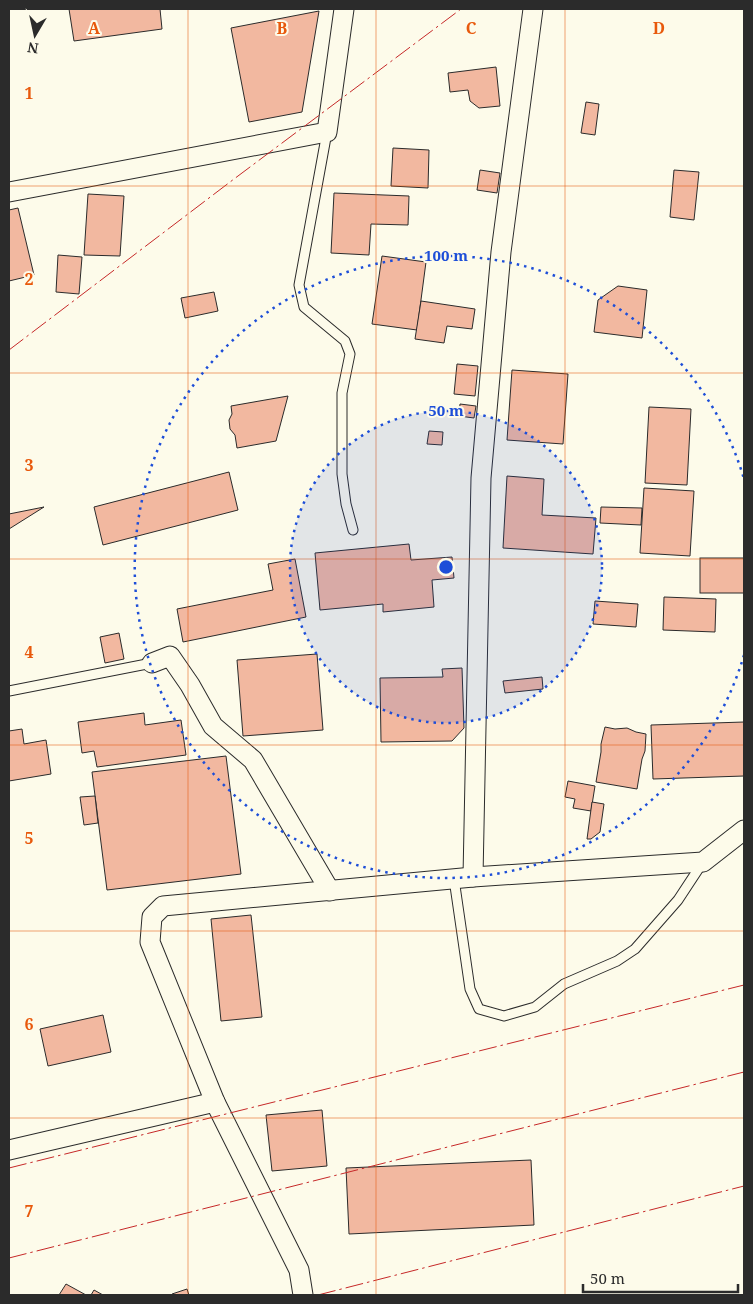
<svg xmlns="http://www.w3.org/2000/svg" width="753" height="1304" font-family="'Noto Serif',serif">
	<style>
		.building { fill: #f2b8a0; stroke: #2b2b2b }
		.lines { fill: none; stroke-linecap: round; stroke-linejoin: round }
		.service-casing { stroke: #2b2b2b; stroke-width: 11 }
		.minor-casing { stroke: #2b2b2b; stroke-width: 21 }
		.service { stroke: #fdfbea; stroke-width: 9 }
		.minor { stroke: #fdfbea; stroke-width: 19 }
		.power { stroke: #c62828; stroke-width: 1; stroke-dasharray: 18 4 2.5 4; stroke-linecap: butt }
		.grid { fill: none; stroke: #e8590c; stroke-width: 1; stroke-opacity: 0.55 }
		.ring { fill: none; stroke: #1d4ed8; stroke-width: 2.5; stroke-dasharray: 2.5 5 }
		.grid-label { font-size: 16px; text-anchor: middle; font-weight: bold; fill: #e8590c; stroke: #fdfbea; stroke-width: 4; stroke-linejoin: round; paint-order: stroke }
		.centre { fill: #1d4ed8; stroke: #fdfbea; stroke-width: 2.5 }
		.ring-label { font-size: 15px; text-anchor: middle; font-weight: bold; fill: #1d4ed8; stroke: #fdfbea; stroke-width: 4; stroke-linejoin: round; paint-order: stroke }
	</style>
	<rect width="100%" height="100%" fill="#fdfbea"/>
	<g class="building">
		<path d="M 69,9 L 160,9 L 162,29 L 74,41 Z"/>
		<path d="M 319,11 L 302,112 L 249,122 L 231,28 Z"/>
		<path d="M 496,67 L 500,106 L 479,108 L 470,101 L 468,90 L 450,92 L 448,73 Z"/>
		<path d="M 586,102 L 599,104 L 595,135 L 581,133 Z"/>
		<path d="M 393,148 L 429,150 L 428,188 L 391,186 Z"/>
		<path d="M 480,170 L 500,173 L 497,193 L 477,190 Z"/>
		<path d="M 674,170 L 699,172 L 694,220 L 670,217 Z"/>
		<path d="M 334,193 L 409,196 L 408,225 L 371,224 L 369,255 L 331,253 Z"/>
		<path d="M 88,194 L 124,196 L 120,256 L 84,255 Z"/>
		<path d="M 18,208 L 34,275 L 9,281 L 9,210 Z"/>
		<path d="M 58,255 L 82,257 L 79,294 L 56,292 Z"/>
		<path d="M 382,256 L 426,262 L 417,330 L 372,324 Z"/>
		<path d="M 618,286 L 647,290 L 642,338 L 594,332 L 598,300 Z"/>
		<path d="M 214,292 L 218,311 L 185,318 L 181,298 Z"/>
		<path d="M 421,301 L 475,309 L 472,329 L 447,326 L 444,343 L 415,339 Z"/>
		<path d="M 457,364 L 478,366 L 475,396 L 454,394 Z"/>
		<path d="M 512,370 L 568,374 L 563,444 L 507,440 Z"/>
		<path d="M 288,396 L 276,441 L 237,448 L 235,435 L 230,429 L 229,420 L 232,414 L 231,406 Z"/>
		<path d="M 460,404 L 476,406 L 474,418 L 459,416 Z"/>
		<path d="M 649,407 L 691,409 L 687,485 L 645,483 Z"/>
		<path d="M 429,431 L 443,432 L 442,445 L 427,444 Z"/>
		<path d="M 229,472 L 238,510 L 103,545 L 94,507 Z"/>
		<path d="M 507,476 L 544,479 L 542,515 L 596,518 L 593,554 L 503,548 Z"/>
		<path d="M 644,488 L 694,491 L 690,556 L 640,553 Z"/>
		<path d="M 44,507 L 9,529 L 9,514 Z"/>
		<path d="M 601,507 L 642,508 L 641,525 L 600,523 Z"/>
		<path d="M 409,544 L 411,560 L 452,557 L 454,578 L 432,580 L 434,607 L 383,612 L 383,604 L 320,610 L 315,553 Z"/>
		<rect x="700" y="558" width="44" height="35"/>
		<path d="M 295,559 L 306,617 L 183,642 L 177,609 L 273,590 L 268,564 Z"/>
		<path d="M 664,597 L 716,599 L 715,632 L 663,630 Z"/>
		<path d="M 595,601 L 638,604 L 636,627 L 593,624 Z"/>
		<path d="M 119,633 L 124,659 L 105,663 L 100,637 Z"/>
		<path d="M 317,654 L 323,730 L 243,736 L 237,660 Z"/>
		<path d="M 462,668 L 464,728 L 452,741 L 381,742 L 380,678 L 443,677 L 442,669 Z"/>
		<path d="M 542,677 L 543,689 L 505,693 L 503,681 Z"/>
		<path d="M 144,713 L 145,725 L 181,720 L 186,755 L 97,767 L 94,751 L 82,753 L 78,722 Z"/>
		<path d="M 744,722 L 744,776 L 653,779 L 651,725 Z"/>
		<path d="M 605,727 L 615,729 L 627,728 L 636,732 L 646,734 L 645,751 L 642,759 L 637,789 L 596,782 L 601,752 L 601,744 Z"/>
		<path d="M 22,729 L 24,744 L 46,740 L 51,774 L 9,781 L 9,731 Z"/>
		<path d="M 226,756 L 241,874 L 107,890 L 92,772 Z"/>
		<path d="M 568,781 L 595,786 L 591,811 L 573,808 L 575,799 L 565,797 Z"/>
		<path d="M 95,796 L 98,823 L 84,825 L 80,797 Z"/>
		<path d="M 592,802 L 604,804 L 600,832 L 591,839 L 587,839 Z"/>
		<path d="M 251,915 L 262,1017 L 221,1021 L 211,919 Z"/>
		<path d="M 103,1015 L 111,1052 L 48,1066 L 40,1029 Z"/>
		<path d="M 322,1110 L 327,1166 L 272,1171 L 266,1115 Z"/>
		<path d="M 531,1160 L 534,1225 L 349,1234 L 346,1168 Z"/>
		<path d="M 66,1284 L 86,1295 L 59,1295 Z"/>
		<path d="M 187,1289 L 189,1295 L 172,1295 L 172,1294 Z"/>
		<path d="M 94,1290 L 103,1295 L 91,1295 Z"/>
	</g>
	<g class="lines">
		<defs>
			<g id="service">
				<path d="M 327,132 L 299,285 L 304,307 L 345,341 L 350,354 L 342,393 L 342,474 L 346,504 L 353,530"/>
				<path d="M 9,691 L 152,663"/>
				<path d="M 454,879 L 470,989 L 479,1009 L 504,1016 L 535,1007 L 564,984 L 617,961 L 635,949 L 678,900 L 703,862"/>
			</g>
			<g id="minor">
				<path d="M 9,192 L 327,132 L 344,9"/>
				<path d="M 152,663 L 170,656 L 190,685 L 213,726 L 253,760 L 330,891"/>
				<path d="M 473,877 L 481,478 L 501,252 L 533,9"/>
				<path d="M 9,1150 L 215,1102"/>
				<path d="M 303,1295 L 299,1270 L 215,1102 L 150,942 L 152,917 L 163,906 L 473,877 L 703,862 L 744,830"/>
			</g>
		</defs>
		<use href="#service" class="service-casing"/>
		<use href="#minor" class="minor-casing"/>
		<use href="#service" class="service"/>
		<use href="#minor" class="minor"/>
		<g class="power">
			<path d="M 9,350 L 234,179 L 461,9"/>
			<path d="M 9,1168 L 744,985"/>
			<path d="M 9,1258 L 744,1072"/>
			<path d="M 318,1295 L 744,1186"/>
		</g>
	</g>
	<path class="grid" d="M 188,9 L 188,1295M 376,9 L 376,1295M 565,9 L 565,1295M 9,186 L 744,186M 9,373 L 744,373M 9,559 L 744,559M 9,745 L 744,745M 9,931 L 744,931M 9,1118 L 744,1118"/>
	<circle cx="446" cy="567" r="156" fill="#1d4ed8" fill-opacity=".12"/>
	<g class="ring">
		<circle cx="446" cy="567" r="156"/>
		<path d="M744 655A311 311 0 1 1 744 479"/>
	</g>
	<g class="grid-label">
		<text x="94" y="34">A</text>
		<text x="282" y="34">B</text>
		<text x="471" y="34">C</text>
		<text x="659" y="34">D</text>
		<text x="29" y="99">1</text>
		<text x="29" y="285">2</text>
		<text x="29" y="471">3</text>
		<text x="29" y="658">4</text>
		<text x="29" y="844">5</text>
		<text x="29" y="1030">6</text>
		<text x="29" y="1217">7</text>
	</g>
	<circle cx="446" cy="567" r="8" class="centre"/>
	<g class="ring-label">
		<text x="446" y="261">100 m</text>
		<text x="446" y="416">50 m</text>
	</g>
	<rect width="753" height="1304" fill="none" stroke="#2b2b2b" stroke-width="20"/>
	<g transform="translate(35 35) rotate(189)" stroke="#fdfbea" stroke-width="4" paint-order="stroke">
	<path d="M0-4L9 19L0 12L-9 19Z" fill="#2b2b2b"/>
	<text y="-8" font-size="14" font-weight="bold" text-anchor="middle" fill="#2b2b2b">N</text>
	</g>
	<path d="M583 1284v8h155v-8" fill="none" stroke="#2b2b2b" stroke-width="2.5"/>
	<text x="590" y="1284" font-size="15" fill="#2b2b2b" stroke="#fdfbea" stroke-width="4" paint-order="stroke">50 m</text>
</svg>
